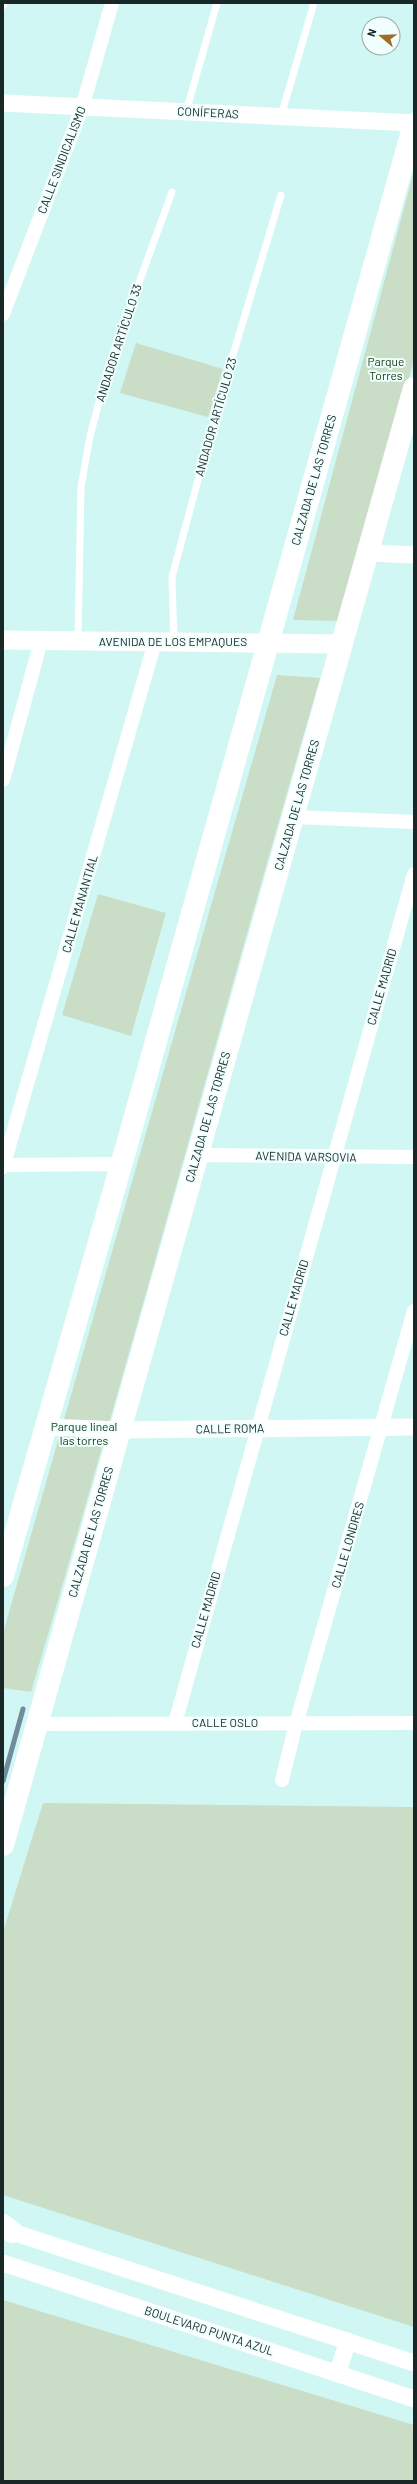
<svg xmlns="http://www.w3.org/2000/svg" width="417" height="2484" font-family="Barlow,sans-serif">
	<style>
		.green { fill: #caddc7 }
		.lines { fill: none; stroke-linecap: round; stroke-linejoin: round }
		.stream { stroke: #718c9c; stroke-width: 5 }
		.service { stroke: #fff; stroke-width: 7 }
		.minor { stroke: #fff; stroke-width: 14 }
		.tertiary { stroke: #fff; stroke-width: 17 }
		.secondary { stroke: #fff; stroke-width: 19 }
		.primary { stroke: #fff; stroke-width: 22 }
		.labels { text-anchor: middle; stroke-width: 4; stroke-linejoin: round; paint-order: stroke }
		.street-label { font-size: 12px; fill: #192726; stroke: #f0fffd }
		.park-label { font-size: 12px; fill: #13380f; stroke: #f0fffd }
	</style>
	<rect width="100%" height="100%" fill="#d1f7f4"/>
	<g class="green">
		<path d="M 414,171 L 414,360 L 341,621 L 293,620 Z"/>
		<path d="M 136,343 L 223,369 L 208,417 L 120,393 Z"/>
		<path d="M 277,675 L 320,678 C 222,1016 131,1355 31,1692 L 3,1688 L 3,1633 Z"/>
		<path d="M 98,894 L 166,913 L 131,1036 L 62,1015 Z"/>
		<path d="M 43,1803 L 414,1807 L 414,2327 L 3,2195 L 3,1932 Z"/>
		<path d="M 3,2300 L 414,2425 L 414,2481 L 3,2481 Z"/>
	</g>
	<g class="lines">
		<path class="stream" d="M 3,1781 L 23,1709"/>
		<g class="service">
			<path d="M 3,6 L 4,3"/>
			<path d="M 186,112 L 217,3"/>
			<path d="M 281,116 L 314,3"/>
			<path d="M 78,639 L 81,487 L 90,436 L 109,365 L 172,192"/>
			<path d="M 174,642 L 172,577 L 220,398 L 281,195"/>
		</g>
		<g class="minor">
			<path d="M 3,314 L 82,108 L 112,3"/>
			<path d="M 3,780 L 41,641"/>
			<path d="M 294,817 L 414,822"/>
			<path d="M 198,1155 L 414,1157"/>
			<path d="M 3,1165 L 122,1164"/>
			<path d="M 3,1167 L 155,642"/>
			<path d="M 175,1723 L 414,874"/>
			<path d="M 37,1724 L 414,1723"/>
			<path d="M 282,1780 L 296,1724 L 414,1311"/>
		</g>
		<g class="tertiary">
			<path d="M 3,103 L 414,123"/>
			<path d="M 369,553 L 414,555"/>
			<path d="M 46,1427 L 120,1430 L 414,1427"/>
			<path d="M 3,2229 L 414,2363"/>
			<path d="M 3,2263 L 414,2399"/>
			<path d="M 337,2374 L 348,2341"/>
		</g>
		<path class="secondary" d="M 3,640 L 343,644"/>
		<g class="primary">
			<path d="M 3,1576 L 126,1148 L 414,124"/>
			<path d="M 3,1845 L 414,388"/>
			<path d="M 3,2225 L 12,2232"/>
		</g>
	</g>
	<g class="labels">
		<g class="street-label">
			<text transform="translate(208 113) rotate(3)" y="4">CONÍFERAS</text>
			<text transform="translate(62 160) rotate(-69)" y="4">CALLE SINDICALISMO</text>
			<text transform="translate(119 343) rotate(-72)" y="4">ANDADOR ARTÍCULO 33</text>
			<text transform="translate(216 417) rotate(-74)" y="4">ANDADOR ARTÍCULO 23</text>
			<text transform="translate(314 480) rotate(-74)" y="4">CALZADA DE LAS TORRES</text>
			<text x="173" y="646">AVENIDA DE LOS EMPAQUES</text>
			<text transform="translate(297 805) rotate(-74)" y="4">CALZADA DE LAS TORRES</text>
			<text transform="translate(80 904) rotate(-74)" y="4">CALLE MANANTIAL</text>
			<text transform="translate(382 987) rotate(-74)" y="4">CALLE MADRID</text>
			<text transform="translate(208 1117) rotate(-74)" y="4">CALZADA DE LAS TORRES</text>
			<text transform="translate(306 1157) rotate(1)" y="4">AVENIDA VARSOVIA</text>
			<text transform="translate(294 1298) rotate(-74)" y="4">CALLE MADRID</text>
			<text transform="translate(230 1429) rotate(-1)" y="4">CALLE ROMA</text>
			<text transform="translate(91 1532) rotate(-74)" y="4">CALZADA DE LAS TORRES</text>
			<text transform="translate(348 1545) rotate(-74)" y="4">CALLE LONDRES</text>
			<text transform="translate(206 1610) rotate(-74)" y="4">CALLE MADRID</text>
			<text x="225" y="1727">CALLE OSLO</text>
			<text transform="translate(209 2331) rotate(18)" y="4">BOULEVARD PUNTA AZUL</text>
		</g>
		<g class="park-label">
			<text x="386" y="366">Parque<tspan x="386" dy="14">Torres</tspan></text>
			<text x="84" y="1431">Parque lineal<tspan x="84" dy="14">las torres</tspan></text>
		</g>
	</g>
	<rect width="417" height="2484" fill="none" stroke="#192726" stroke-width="8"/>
	<g transform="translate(381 36) rotate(289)"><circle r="19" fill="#f0fffd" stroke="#9aa9a7"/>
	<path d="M0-3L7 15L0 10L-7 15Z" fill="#a26c26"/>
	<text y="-6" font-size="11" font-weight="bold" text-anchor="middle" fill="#192726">N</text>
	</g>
</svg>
